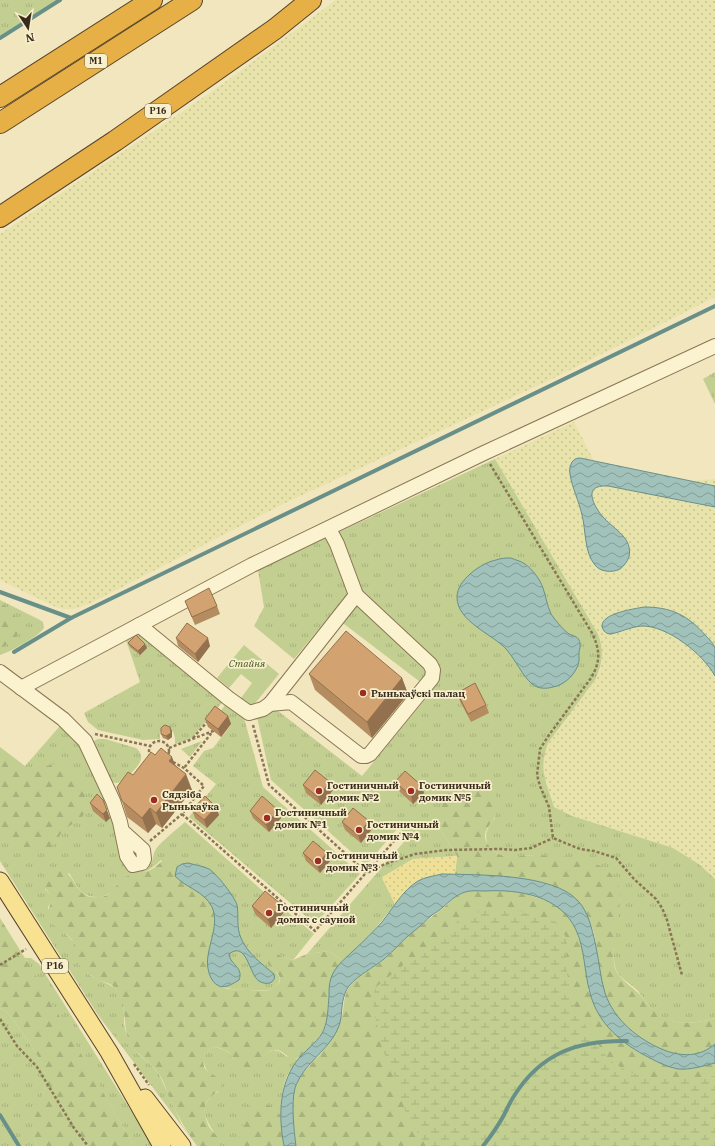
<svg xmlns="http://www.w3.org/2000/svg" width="715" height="1146" font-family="'IBM Plex Serif',serif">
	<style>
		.farmland { fill: url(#farmland-dots) }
		.grass { fill: url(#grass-tufts) }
		.forest { fill: url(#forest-firs) }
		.wetland { fill: url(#wetland-marsh) }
		.sand { fill: url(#sand-dots) }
		.park { fill: #c2cf90 }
		.water { fill: url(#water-waves); stroke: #689089 }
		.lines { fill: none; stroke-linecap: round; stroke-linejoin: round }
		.stream { stroke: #689089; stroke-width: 4 }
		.minor-casing { stroke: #8a7655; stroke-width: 16 }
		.major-casing { stroke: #57432a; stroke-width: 19 }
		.highway-casing { stroke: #57432a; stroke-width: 22 }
		.path { stroke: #8a7655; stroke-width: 2.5; stroke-dasharray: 3 2; stroke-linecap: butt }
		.minor { stroke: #fbf2d0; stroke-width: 14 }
		.major { stroke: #f8e191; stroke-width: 17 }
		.highway { stroke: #e7b046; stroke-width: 20 }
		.wall { fill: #b58b60 }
		.shaded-wall { fill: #93714e }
		.building { fill: #d2a270; stroke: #93714e }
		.poi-dot { fill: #9d2c21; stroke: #f8efcd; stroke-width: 1.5 }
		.labels { text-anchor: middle; stroke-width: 3.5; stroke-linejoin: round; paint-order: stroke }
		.shield { fill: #f8efcd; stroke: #726650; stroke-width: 1 }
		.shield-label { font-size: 9px; font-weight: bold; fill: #382b1b }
		.park-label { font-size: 10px; font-style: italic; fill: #435620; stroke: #f8efcd }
		.poi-label { font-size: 10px; font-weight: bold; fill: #382b1b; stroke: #f8efcd; text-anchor: start }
	</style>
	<defs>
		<pattern id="farmland-dots" width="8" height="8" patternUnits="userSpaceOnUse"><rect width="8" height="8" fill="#e7e3aa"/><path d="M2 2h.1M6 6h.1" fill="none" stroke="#c7c392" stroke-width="1.8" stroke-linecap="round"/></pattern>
		<pattern id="grass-tufts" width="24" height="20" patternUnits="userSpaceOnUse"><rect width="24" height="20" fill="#c2cf90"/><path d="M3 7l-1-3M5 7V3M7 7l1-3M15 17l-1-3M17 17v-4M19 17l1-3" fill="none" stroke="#a7b27c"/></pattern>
		<pattern id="forest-firs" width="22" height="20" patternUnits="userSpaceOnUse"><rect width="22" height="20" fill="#c2cf90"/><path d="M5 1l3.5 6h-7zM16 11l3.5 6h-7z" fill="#a7b27c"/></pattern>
		<pattern id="wetland-marsh" width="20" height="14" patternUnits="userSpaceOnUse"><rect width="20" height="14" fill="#c2cf90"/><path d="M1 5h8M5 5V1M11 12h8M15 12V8" fill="none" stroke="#a7b27c"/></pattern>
		<pattern id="sand-dots" width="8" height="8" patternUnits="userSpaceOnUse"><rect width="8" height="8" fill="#efe097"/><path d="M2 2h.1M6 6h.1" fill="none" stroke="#cec082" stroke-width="1.8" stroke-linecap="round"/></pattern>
		<pattern id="water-waves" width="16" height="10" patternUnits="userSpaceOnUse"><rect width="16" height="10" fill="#a1c2bb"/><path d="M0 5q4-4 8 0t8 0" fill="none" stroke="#849e97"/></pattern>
	</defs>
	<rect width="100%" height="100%" fill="#f1e6bd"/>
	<g class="farmland">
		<path d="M 336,0 L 715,0 L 715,297 L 556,377 L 285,503 L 89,604 L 73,609 L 64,609 L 56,607 L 0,580 L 0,234 L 157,129 L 217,88 Z"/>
		<path d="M 574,422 L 594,461 L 580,458 L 575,459 L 570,474 L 582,515 L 590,557 L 620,532 L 605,519 L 596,506 L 591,495 L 592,490 L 596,487 L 608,486 L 715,507 L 715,648 L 708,639 L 672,611 L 658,607 L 644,607 L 620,613 L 617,633 L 630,628 L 639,626 L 650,626 L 661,629 L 684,643 L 707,664 L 715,676 L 715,879 L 700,865 L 562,812 L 554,807 L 544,781 L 542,772 L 544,753 L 548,743 L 595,680 L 600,671 L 602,661 L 598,634 L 495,459 Z"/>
		<path d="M 715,479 L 715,486 L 690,481 Z"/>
	</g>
	<g class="grass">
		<path d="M 0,0 L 61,0 L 0,39 Z"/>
		<path d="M 715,372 L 715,404 L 703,379 Z"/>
		<path d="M 495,459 L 598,634 C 604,650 603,664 595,680 L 548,743 C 538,770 546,781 554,807 L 572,816 L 673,848 L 700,865 L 715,879 L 715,1018 C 695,1024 671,1027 654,1012 C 648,1005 643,997 637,990 C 629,982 617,978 615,966 C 610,945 617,921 620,900 C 615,893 596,866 591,863 C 583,858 541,855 530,855 C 523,856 515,858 509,857 C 485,852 479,836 495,818 L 489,788 L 473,784 L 436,822 L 457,856 L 413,859 L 382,878 L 395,904 L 370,935 L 343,961 L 329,951 L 307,954 L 409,836 L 398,828 L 366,865 L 271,780 L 257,717 L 268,709 L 278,711 L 362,776 L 432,691 L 331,614 L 294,659 L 254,626 L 264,607 L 258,570 Z"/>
		<path d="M 0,600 L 40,620 L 43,622 L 44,628 C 39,636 10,652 0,655 Z"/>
		<path d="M 139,630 L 224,700 L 192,738 L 175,745 C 175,736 175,731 167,727 L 160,732 L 160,739 L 143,740 L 98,730 L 88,722 L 84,713 L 140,682 L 126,640 Z"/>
		<path d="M 227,702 L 244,718 L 263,787 L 360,874 L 315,924 L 189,817 L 216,784 L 193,766 L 204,751 L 213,748 L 231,725 L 219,714 Z"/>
		<path d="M 60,726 L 73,741 L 76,740 L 83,746 L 109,799 L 103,805 L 106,822 L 113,814 L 120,835 L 142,868 C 157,862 150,859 156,849 C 160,843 178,828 185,822 L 265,893 L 314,934 L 293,960 L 282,957 L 279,954 L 270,966 L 275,970 L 280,979 C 276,994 260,990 248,990 C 238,990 229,989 220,986 L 161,860 C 151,871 137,875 123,881 C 118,884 117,888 112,892 C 107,895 101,898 95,897 C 78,895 77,885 69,873 L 45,889 L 51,896 L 52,901 L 48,907 L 48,917 L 51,922 L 64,932 L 75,943 L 80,966 L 91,976 L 114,987 L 119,993 L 123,1002 L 124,1013 L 124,1024 L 126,1033 L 131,1044 L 138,1054 L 151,1065 L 159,1074 L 182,1125 L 197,1146 L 98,1015 L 0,861 L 0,747 L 25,766 Z"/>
		<path d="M 98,739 L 105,739 L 136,748 C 140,751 143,756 140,762 C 138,767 123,783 117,783 C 114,783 111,782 108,780 L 93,744 L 94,741 Z"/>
		<path d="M 202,741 L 190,757 L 181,749 Z"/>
		<path d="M 25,958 L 31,958 L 39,964 L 153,1146 L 134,1146 Z"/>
		<path d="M 0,1008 C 11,1014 17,1025 24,1035 C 32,1048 43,1060 45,1075 C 49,1101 22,1121 38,1146 L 0,1146 Z"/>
		<path d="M 213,1047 C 223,1048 229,1051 234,1060 L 267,1053 L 273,1050 L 279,1051 L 286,1056 L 297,1059 L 300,1057 C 294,1065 288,1072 285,1081 C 279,1101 280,1126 284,1146 L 220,1146 L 220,1142 C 210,1125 192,1106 218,1092 L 216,1077 C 202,1071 199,1056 213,1047 Z"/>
	</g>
	<g class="forest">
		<path d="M 0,603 C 6,606 11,610 14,616 C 25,632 15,642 0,648 Z"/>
		<path d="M 0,758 C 6,762 14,768 21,771 C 38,777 49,756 67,768 C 79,777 92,799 84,814 C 80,821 71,824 65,829 C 60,833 58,840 54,844 C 38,862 14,843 0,832 Z"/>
		<path d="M 473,784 C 492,786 504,798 495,817 C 490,826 479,834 489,846 C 501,862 520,855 536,855 C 556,855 588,858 604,868 C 608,870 612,875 615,879 C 629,896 608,944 615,968 C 618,979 635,988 643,998 C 647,1003 650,1008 655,1012 C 672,1027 695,1024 715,1018 L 715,1044 C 700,1057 682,1057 664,1050 C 639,1040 614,1020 605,993 C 601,982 600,969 598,957 C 596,946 595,932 590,922 C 585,915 568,896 562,890 C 548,877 476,875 455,874 L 457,856 L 436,822 C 446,794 445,794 473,784 Z"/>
		<path d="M 166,859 C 171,860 175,862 177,867 L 176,871 C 181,876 187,883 193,888 C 203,896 215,905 215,919 C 215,925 213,931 212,937 C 210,951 207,953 210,967 C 211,971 212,978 214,982 C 220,991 240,989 249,990 C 257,990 265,993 273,988 C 295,975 258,965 267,954 C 269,951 272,951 275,951 L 282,957 L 293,960 L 307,954 L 329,951 L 343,961 C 321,985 334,1005 323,1030 C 320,1038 313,1043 308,1049 C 303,1054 300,1059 293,1059 C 287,1057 283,1051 277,1050 C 264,1048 260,1069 245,1068 C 231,1066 236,1048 213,1047 C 209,1050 207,1052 205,1057 C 198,1074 218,1072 221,1083 C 224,1092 206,1095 205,1107 C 204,1112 206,1120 208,1125 C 212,1133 221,1136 220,1146 L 197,1146 C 186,1131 178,1116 170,1099 C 166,1090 164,1081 159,1074 C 151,1062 137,1056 130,1043 C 121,1024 129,1005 115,988 C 111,983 105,983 99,980 C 93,977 84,972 80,966 C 75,959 78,950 74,943 C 69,932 56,930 50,921 C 43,910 53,906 51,898 C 49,890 38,884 45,874 C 47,872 50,871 53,870 C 75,865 72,895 92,897 C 115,899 112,886 126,877 C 134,872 144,874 152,869 C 158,866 160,861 166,859 Z"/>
		<path d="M 501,890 L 526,894 L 550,902 L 567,914 L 576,930 L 582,948 L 589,993 L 635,1050 L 667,1066 L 679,1069 L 691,1069 L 715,1063 L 715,1146 L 296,1146 C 294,1131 291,1102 295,1088 C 300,1073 312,1064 322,1052 C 329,1044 334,1033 339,1023 C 346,1012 341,997 350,986 C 359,974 375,968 386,958 C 394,950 401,942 410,934 C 421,925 432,917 443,908 C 450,902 456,895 465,892 C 475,889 491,890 501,890 Z"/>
		<path d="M 0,918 L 38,979 L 134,1146 L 38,1146 C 21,1120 49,1101 45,1076 C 43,1060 32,1048 24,1035 C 17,1025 11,1014 0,1008 Z"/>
		<path d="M 259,1103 C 288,1107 280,1124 284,1146 L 234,1146 C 236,1141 239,1137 241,1132 C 247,1116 236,1108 259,1103 Z"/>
	</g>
	<path class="wetland" d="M 505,908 L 545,918 L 555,922 L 561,929 L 567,939 L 566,967 L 572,999 L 579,1016 L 608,1059 L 625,1070 L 633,1073 L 660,1079 L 673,1079 L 715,1076 L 715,1146 L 426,1146 L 406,1113 L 395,1078 L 382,1048 L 373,1006 L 373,996 L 376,987 L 407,962 L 418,957 L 448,934 L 455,923 L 473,913 Z"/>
	<path class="sand" d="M 457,856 L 455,874 C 443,874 428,875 418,881 C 409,886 402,897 395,904 L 382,877 L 413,859 Z"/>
	<path class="park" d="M 244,645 L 279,674 L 252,707 L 241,698 L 252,683 L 241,674 L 229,688 L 217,678 Z"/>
	<g class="water">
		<path d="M 580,458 L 715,486 L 715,507 L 608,486 C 581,484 594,507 604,518 C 615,530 633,538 629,557 C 627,562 624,566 620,569 C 612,573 600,572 595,565 C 584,552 586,530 582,515 C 579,501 572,488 570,474 C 569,470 570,466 572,462 L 575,459 Z"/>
		<path d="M 511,558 C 515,560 521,561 525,564 C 532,569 540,579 543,588 C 546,597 547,605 551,614 C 556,621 562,629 569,634 C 573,636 577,636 579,640 C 581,644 580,648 579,652 C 579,655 579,658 579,661 C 577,673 565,685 553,687 C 546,689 538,689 532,684 C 522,675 516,661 507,650 C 493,634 457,622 457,597 C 457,580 481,563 496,560 C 501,558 506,558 511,558 Z"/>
		<path d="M 644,607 C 671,607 688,615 706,636 C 709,639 714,644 715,648 C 715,655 715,669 715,676 C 703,654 667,625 641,626 C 630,627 621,632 611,634 C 607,634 603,632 602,626 C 602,613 634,609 644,607 Z"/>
		<path d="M 188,863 C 195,865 203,866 209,869 C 216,873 235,897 237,905 C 239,916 236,927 241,938 C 247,953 262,964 274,974 C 277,983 266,986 259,981 C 249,975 247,940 229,954 C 230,965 244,967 239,980 C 234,983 225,989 219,986 C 209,982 206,965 208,956 C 210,940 219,923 212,907 C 204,891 186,888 175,876 L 177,867 L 182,864 Z"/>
		<path d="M 442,874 C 476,875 554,873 578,901 C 588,911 592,929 595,942 C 599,959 600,977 605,993 C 614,1020 639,1040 664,1050 C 682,1057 700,1057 715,1044 L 715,1063 C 703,1066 691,1070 678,1069 C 668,1067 659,1063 650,1058 C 622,1044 598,1024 590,993 C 584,972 585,949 576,930 C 561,896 519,889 485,891 C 479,891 471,890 465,892 C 456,895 450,901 443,907 C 440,910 435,913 432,915 C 426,920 421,926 414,931 C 403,939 395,950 384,959 C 373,968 358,975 349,986 C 342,995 342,1008 341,1018 C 338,1037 323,1049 311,1063 C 305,1069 298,1079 295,1088 C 291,1103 294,1131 296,1146 L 284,1146 C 278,1115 279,1081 300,1057 C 308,1048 320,1040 324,1029 C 328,1019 328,1007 329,996 C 329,990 329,984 331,978 C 335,966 346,958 354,950 C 364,941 373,932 382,922 C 393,908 403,890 418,881 C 425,877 434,876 442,874 Z"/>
	</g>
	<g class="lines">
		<g class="stream">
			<path d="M 0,38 L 60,0"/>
			<path d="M 0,592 L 71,618"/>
			<path d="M 14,652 L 71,618 L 715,306"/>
			<path d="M 0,1115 L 19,1146"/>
			<path d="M 483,1146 C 491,1136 498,1126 504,1115 C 507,1109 510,1102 514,1096 C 541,1053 578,1040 627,1041"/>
		</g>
		<defs>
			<g id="minor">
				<path d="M 139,625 L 228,698 L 249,713 L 263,709 L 270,704 L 291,702 L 361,756 L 366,756 L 370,754 L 432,678 L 433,670 L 430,664 L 356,595 L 337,544 L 329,529"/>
				<path d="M 0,672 L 63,719 L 85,741 L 113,801 L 120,822 L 127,856 L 133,865 L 142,863 L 144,859 L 143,850 L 122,831"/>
				<path d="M 21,688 L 252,565 L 484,453 L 715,346"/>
				<path d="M 270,704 L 356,595"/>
			</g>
			<g id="major">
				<path d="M 0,881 L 109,1052 L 162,1146"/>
				<path d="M 145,1098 L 182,1146"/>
			</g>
			<g id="highway">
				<path d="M 0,97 L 152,0"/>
				<path d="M 0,123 L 192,0"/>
				<path d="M 0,217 L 115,141 L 275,29 L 311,0"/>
			</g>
		</defs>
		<use href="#minor" class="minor-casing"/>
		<use href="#major" class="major-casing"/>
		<use href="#highway" class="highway-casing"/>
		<g class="path">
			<path d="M 490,464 L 592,633 C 600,650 601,661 591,678 L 549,735 L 540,749 L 537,775 L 540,786 L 549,807 L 553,838 L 580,849 L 594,851 L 616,858 L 634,879 L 656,899 L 662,908 L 667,920 L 682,975"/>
			<path d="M 253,725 L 269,785 L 367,873 L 385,864 L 415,854 L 446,850 L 501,849 L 515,850 L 531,848 L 553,838"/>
			<path d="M 95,734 L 150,746"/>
			<path d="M 193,738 L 208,721"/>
			<circle cx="159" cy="751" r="10"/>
			<path d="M 169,748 L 213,731 L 184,768"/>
			<path d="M 173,762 L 184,768 L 204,786 L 182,814 L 315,931 L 401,833"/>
			<path d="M 150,841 L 182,814"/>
			<path d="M 0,965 L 26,949"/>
			<path d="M 0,1019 L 17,1046 L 37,1067 L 74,1128 L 88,1146"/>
			<path d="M 134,1064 L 149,1085"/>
		</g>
		<use href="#minor" class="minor"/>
		<use href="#major" class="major"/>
		<use href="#highway" class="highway"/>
	</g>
	<g class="wall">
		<path d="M 185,601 L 217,606 L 220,614 L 195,625 Z"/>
		<path d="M 176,638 L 210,646 L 198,662 L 178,646 Z"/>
		<path d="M 128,643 L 147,648 L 140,655 L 130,647 Z"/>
		<path d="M 309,674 L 402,678 L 408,694 L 372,738 L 315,690 Z"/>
		<path d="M 457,693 L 486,705 L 489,713 L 471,722 L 460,701 Z"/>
		<path d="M 228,716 L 231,724 L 221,737 L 208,727 L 205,719 Z"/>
		<path d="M 170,727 L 172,731 L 172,737 L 168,740 L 163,738 L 161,734 Z"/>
		<path d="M 155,755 L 176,766 L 192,790 L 162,828 L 156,824 L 148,833 L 127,817 L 122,801 L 133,775 Z"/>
		<path d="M 395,782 L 421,785 L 424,793 L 413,804 L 398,790 Z"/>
		<path d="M 303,785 L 333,790 L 321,805 L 306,793 Z"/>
		<path d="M 90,803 L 110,818 L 106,822 L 93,811 Z"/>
		<path d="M 192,810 L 219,815 L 207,828 L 195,818 Z"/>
		<path d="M 250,811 L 281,818 L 269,832 L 253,818 Z"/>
		<path d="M 342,822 L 372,829 L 361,843 L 345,830 Z"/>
		<path d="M 303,853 L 327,853 L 330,861 L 320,873 L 306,861 Z"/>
		<path d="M 281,904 L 284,912 L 271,928 L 255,914 L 252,906 Z"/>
	</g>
	<g class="shaded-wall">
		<path d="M 208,638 L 210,646 L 198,662 L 195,654 Z"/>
		<path d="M 145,644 L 147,648 L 140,655 L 138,651 Z"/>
		<path d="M 402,678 L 408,694 L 372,738 L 367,722 Z"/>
		<path d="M 228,716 L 231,724 L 221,737 L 218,729 Z"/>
		<path d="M 170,727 L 172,731 L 172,737 L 168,740 L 166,736 Z"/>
		<path d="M 172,757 L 178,772 L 169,761 Z"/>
		<path d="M 186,774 L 192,790 L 162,828 L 156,813 Z"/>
		<path d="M 330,782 L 333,790 L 321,805 L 318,797 Z"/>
		<path d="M 421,785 L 424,793 L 413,804 L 411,796 Z"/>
		<path d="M 103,800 L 110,818 L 106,822 L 103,814 Z"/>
		<path d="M 216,807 L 219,815 L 207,828 L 204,820 Z"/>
		<path d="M 150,808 L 156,824 L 148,833 L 142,818 Z"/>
		<path d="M 278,810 L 281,818 L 269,832 L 266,825 Z"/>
		<path d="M 369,821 L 372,829 L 361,843 L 358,835 Z"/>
		<path d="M 327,853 L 330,861 L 320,873 L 317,865 Z"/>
		<path d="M 281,904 L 284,912 L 271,928 L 268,920 Z"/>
	</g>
	<g class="building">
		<path d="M 209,588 L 217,606 L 192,617 L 185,601 Z"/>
		<path d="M 187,623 L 208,638 L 195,654 L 176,638 Z"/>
		<path d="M 346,631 L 402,678 L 367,722 L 309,674 Z"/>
		<path d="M 136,635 L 145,644 L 138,651 L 128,643 Z"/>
		<path d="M 475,683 L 486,705 L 468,714 L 457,693 Z"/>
		<path d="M 215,706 L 228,716 L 218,729 L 205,719 Z"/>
		<path d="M 165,725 L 170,727 L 171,733 L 166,736 L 161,734 L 161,728 L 163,726 Z"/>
		<path d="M 161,748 L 172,757 L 169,761 L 186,774 L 156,813 L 150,808 L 142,818 L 122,801 L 117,787 L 128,772 L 133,775 L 151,752 L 155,755 Z"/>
		<path d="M 315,770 L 330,782 L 318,797 L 303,785 Z"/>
		<path d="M 405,771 L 421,785 L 411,796 L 395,782 Z"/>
		<path d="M 97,794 L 103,800 L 107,810 L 103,814 L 90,803 Z"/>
		<path d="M 205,796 L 216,807 L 204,820 L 192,810 Z"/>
		<path d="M 262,796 L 278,810 L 266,825 L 250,811 Z"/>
		<path d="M 353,808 L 369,821 L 358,835 L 342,822 Z"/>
		<path d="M 313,841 L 327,853 L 317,865 L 303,853 Z"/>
		<path d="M 265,891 L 281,904 L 268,920 L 252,906 Z"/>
	</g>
	<g class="poi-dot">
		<circle cx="363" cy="693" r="4"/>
		<circle cx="319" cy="791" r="4"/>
		<circle cx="411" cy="791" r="4"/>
		<circle cx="154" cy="800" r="4"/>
		<circle cx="267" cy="818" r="4"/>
		<circle cx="359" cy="830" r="4"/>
		<circle cx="318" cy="861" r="4"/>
		<circle cx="269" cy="913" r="4"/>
	</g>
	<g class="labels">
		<g class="shield">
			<rect x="85" y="54" width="22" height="14" rx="3"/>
			<rect x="145" y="104" width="26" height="14" rx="3"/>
			<rect x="42" y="959" width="26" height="14" rx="3"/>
		</g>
		<g class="shield-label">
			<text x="96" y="64">М1</text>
			<text x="158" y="114">Р16</text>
			<text x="55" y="969">Р16</text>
		</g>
		<g class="park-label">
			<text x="247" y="667">Стайня</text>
		</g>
		<g class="poi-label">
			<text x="371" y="697">Рынькаўскi палац</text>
			<text x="327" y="789">Гостиничный<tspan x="327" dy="12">домик №2</tspan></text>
			<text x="419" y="789">Гостиничный<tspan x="419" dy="12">домик №5</tspan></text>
			<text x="162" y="798">Сядзіба<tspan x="162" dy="12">Рынькаўка</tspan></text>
			<text x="275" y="816">Гостиничный<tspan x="275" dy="12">домик №1</tspan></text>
			<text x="367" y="828">Гостиничный<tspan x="367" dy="12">домик №4</tspan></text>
			<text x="326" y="859">Гостиничный<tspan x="326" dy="12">домик №3</tspan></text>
			<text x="277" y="911">Гостиничный<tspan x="277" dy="12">домик с сауной</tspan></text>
		</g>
	</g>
	<g transform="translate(28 28) rotate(168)" stroke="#f8efcd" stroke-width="3" paint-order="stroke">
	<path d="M0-3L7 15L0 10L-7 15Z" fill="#382b1b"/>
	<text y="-6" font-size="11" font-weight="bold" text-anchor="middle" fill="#382b1b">N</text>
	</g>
</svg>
